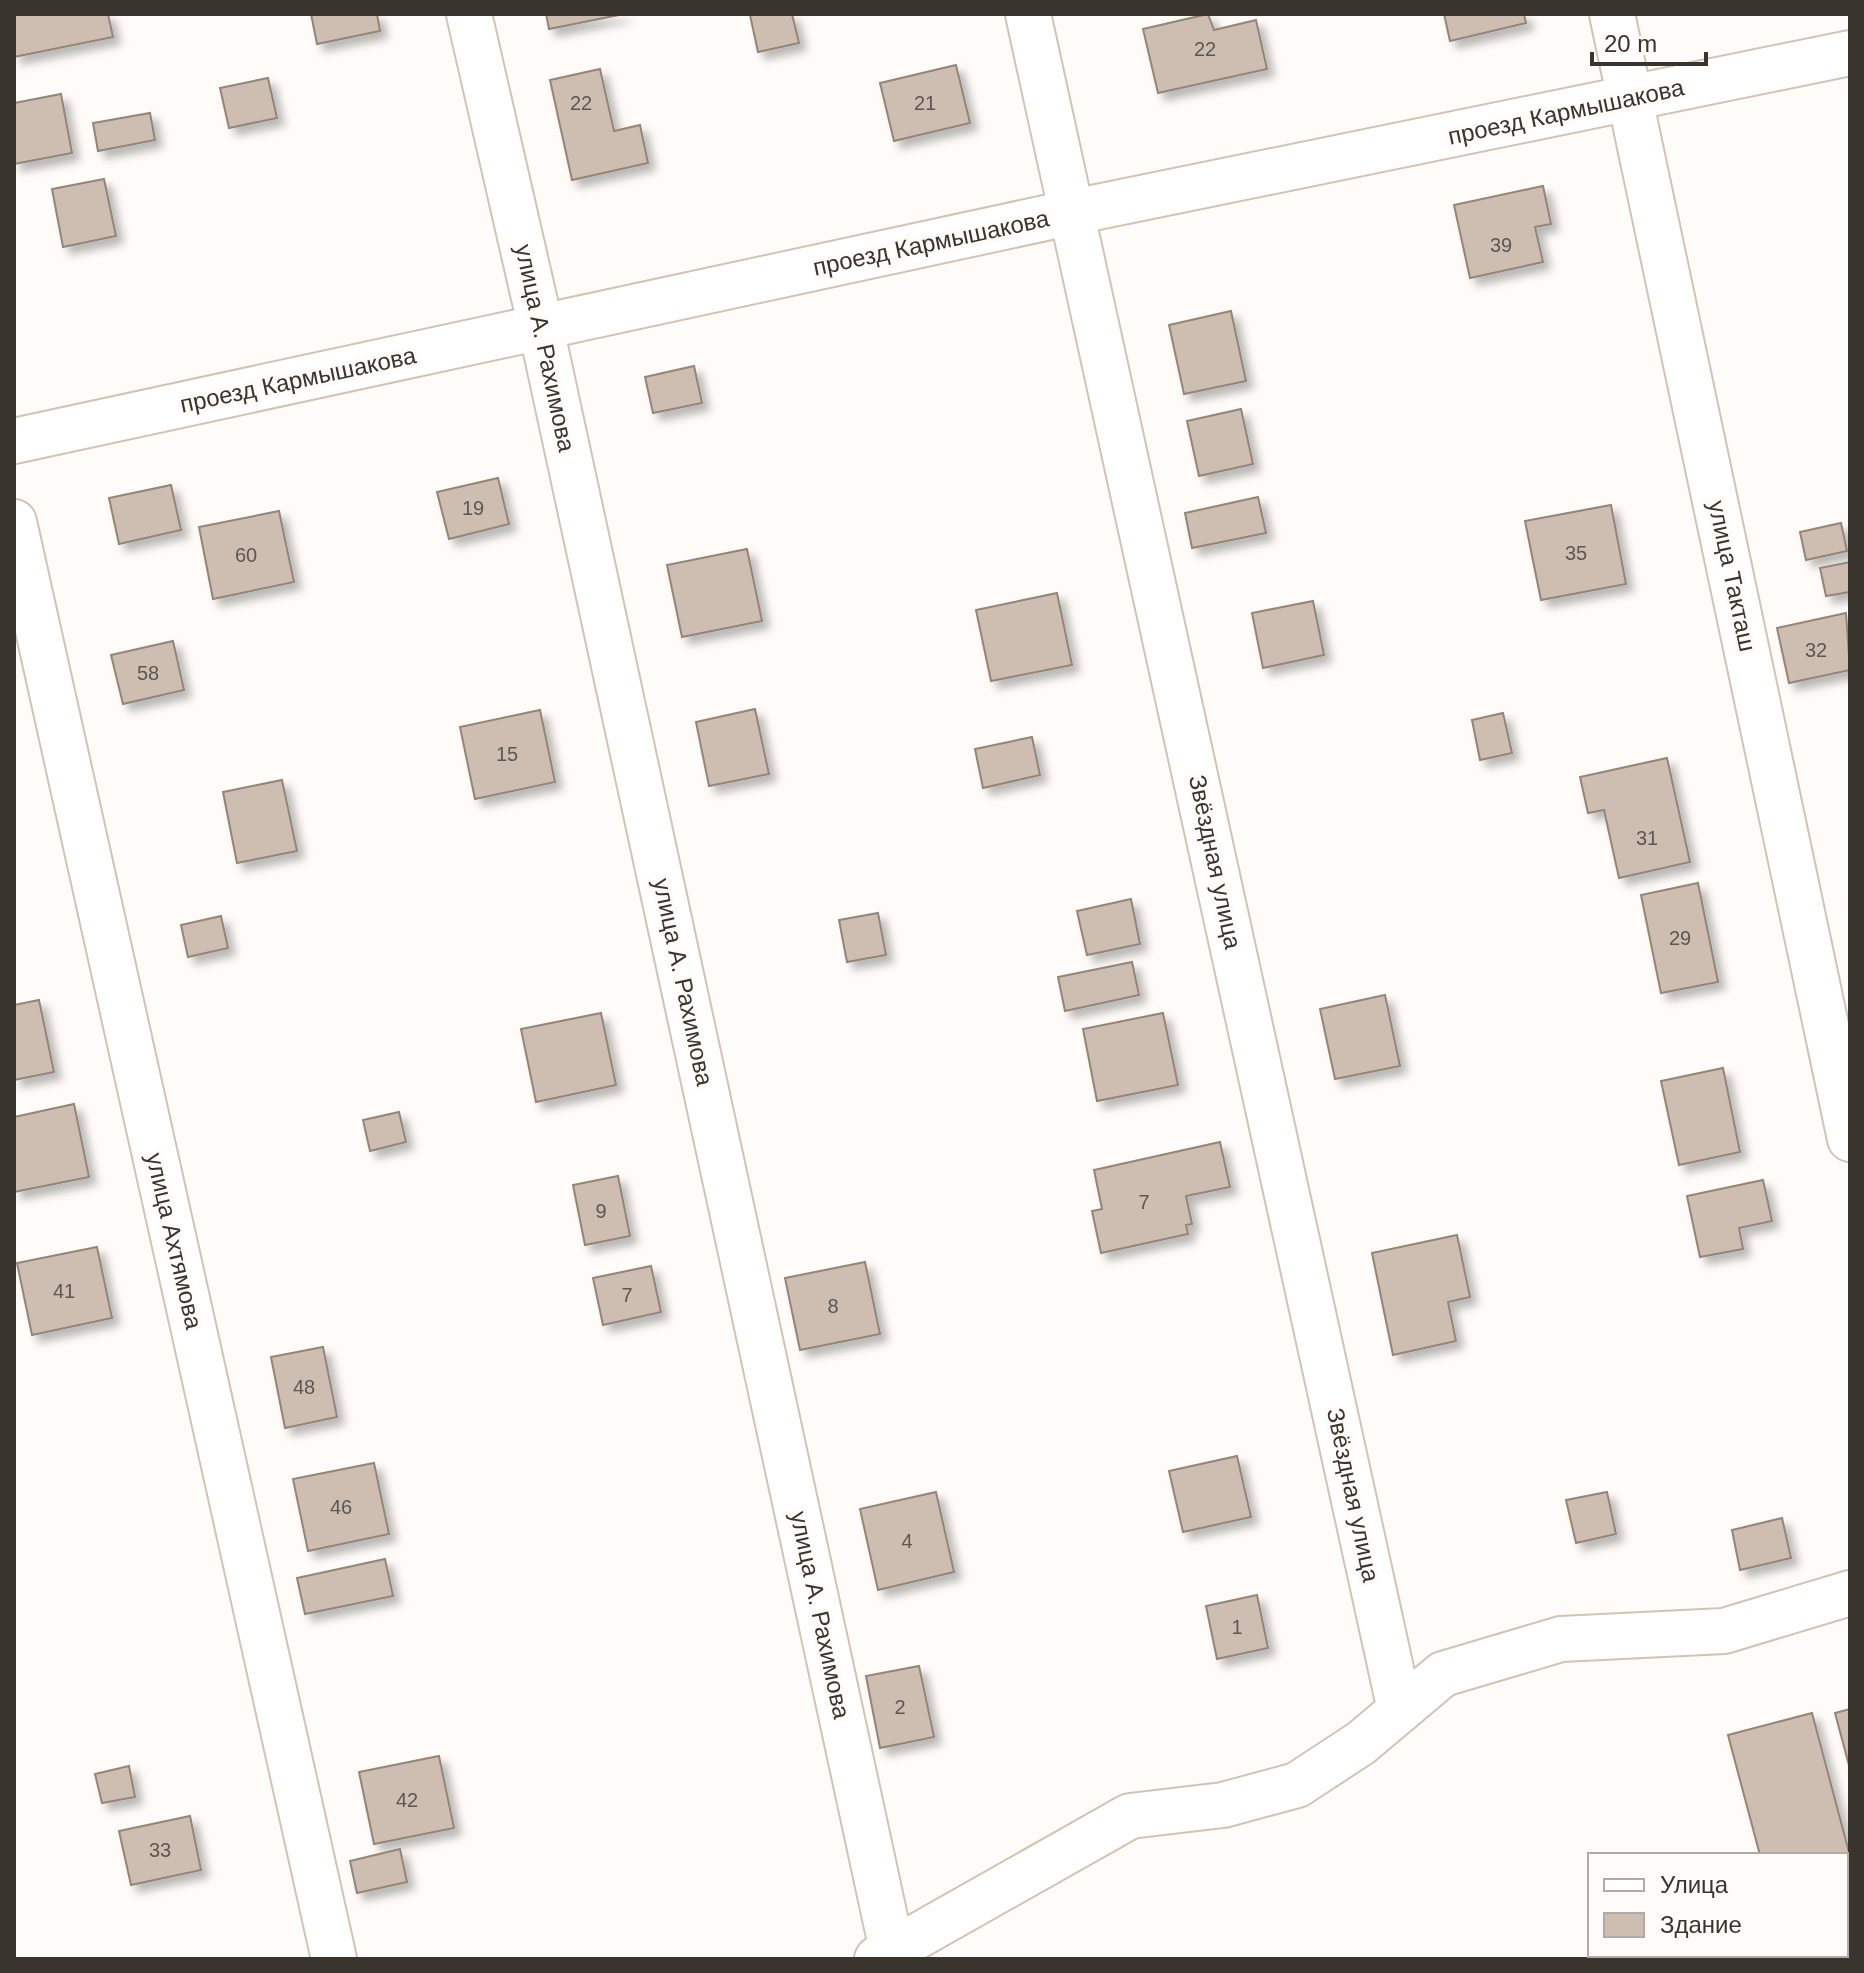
<svg xmlns="http://www.w3.org/2000/svg" width="1864" height="1973" font-family="Helvetica,sans-serif">
	<style>
		.building { fill: #cebeb1; stroke: #948578; stroke-width: 2; filter: url(#shadow) }
		.lines { fill: none; stroke-linecap: round; stroke-linejoin: round }
		.minor-casing { stroke: #d3c3b5; stroke-width: 48 }
		.minor { stroke: #fff; stroke-width: 44 }
		.labels { text-anchor: middle; stroke-width: 8; stroke-linejoin: round; paint-order: stroke }
		.number-label { font-size: 20px; fill: #5f564f }
		.street-label { font-size: 24px; fill: #3a342e; stroke: #fefbf8 }
	</style>
	<defs>
		<filter id="shadow"><feDropShadow dx="7" dy="7" stdDeviation="4" flood-color="#0004"/></filter>
	</defs>
	<rect width="100%" height="100%" fill="#fefbf8"/>
	<g class="building">
		<path d="M 14,14 L 108,14 L 113,37 L 14,57 Z"/>
		<path d="M 311,14 L 377,14 L 380,31 L 317,44 Z"/>
		<path d="M 546,14 L 624,14 L 549,29 Z"/>
		<path d="M 792,14 L 799,43 L 758,52 L 750,15 Z"/>
		<path d="M 1208,14 L 1214,30 L 1256,20 L 1267,69 L 1158,93 L 1143,29 Z"/>
		<path d="M 1444,14 L 1524,14 L 1526,23 L 1450,41 Z"/>
		<path d="M 956,65 L 970,123 L 894,141 L 880,83 Z"/>
		<path d="M 600,69 L 614,131 L 640,125 L 648,163 L 572,180 L 550,80 Z"/>
		<path d="M 268,78 L 277,118 L 229,128 L 220,88 Z"/>
		<path d="M 61,94 L 72,153 L 14,164 L 14,103 Z"/>
		<path d="M 150,113 L 155,140 L 98,151 L 93,123 Z"/>
		<path d="M 104,179 L 116,236 L 63,247 L 52,189 Z"/>
		<path d="M 1543,186 L 1551,224 L 1535,227 L 1543,262 L 1470,278 L 1454,205 Z"/>
		<path d="M 1231,311 L 1246,381 L 1184,394 L 1169,325 Z"/>
		<path d="M 694,366 L 702,403 L 653,413 L 645,377 Z"/>
		<path d="M 1241,409 L 1253,464 L 1199,476 L 1187,421 Z"/>
		<path d="M 498,478 L 509,524 L 449,539 L 437,492 Z"/>
		<path d="M 171,485 L 181,530 L 119,544 L 109,498 Z"/>
		<path d="M 1258,497 L 1266,533 L 1192,548 L 1185,513 Z"/>
		<path d="M 1611,505 L 1626,584 L 1541,600 L 1525,521 Z"/>
		<path d="M 279,511 L 294,582 L 213,599 L 199,527 Z"/>
		<path d="M 1841,523 L 1847,551 L 1806,560 L 1800,532 Z"/>
		<path d="M 747,549 L 762,621 L 682,637 L 667,565 Z"/>
		<path d="M 1850,562 L 1850,592 L 1826,596 L 1820,568 Z"/>
		<path d="M 1057,593 L 1072,665 L 991,681 L 976,610 Z"/>
		<path d="M 1313,601 L 1324,655 L 1263,668 L 1252,613 Z"/>
		<path d="M 1846,613 L 1850,670 L 1789,683 L 1777,628 Z"/>
		<path d="M 173,641 L 184,690 L 123,704 L 111,655 Z"/>
		<path d="M 755,709 L 769,774 L 709,786 L 696,722 Z"/>
		<path d="M 540,710 L 555,782 L 475,799 L 460,727 Z"/>
		<path d="M 1503,713 L 1512,753 L 1480,760 L 1472,720 Z"/>
		<path d="M 1032,737 L 1040,775 L 983,788 L 975,749 Z"/>
		<path d="M 1667,758 L 1690,862 L 1619,878 L 1604,810 L 1588,813 L 1580,777 Z"/>
		<path d="M 282,780 L 297,851 L 237,863 L 223,792 Z"/>
		<path d="M 1698,883 L 1718,982 L 1661,993 L 1641,895 Z"/>
		<path d="M 1131,899 L 1140,944 L 1087,955 L 1077,911 Z"/>
		<path d="M 878,913 L 886,955 L 847,962 L 839,920 Z"/>
		<path d="M 221,916 L 228,948 L 188,957 L 181,925 Z"/>
		<path d="M 1132,962 L 1139,995 L 1065,1011 L 1058,977 Z"/>
		<path d="M 1385,995 L 1400,1066 L 1335,1079 L 1320,1009 Z"/>
		<path d="M 39,1000 L 54,1072 L 14,1080 L 14,1005 Z"/>
		<path d="M 601,1013 L 616,1085 L 536,1102 L 521,1029 Z"/>
		<path d="M 1163,1013 L 1178,1085 L 1097,1101 L 1083,1029 Z"/>
		<path d="M 1723,1068 L 1740,1152 L 1679,1165 L 1661,1081 Z"/>
		<path d="M 74,1104 L 89,1177 L 14,1192 L 14,1117 Z"/>
		<path d="M 399,1112 L 406,1142 L 370,1151 L 363,1120 Z"/>
		<path d="M 1220,1142 L 1230,1187 L 1186,1196 L 1192,1224 L 1186,1225 L 1188,1234 L 1101,1253 L 1092,1211 L 1102,1209 L 1094,1170 Z"/>
		<path d="M 618,1176 L 630,1236 L 585,1245 L 573,1185 Z"/>
		<path d="M 1763,1180 L 1772,1221 L 1739,1228 L 1743,1249 L 1700,1257 L 1687,1196 Z"/>
		<path d="M 1457,1235 L 1470,1297 L 1448,1302 L 1456,1341 L 1393,1355 L 1372,1253 Z"/>
		<path d="M 97,1247 L 112,1318 L 32,1335 L 17,1263 Z"/>
		<path d="M 865,1262 L 880,1334 L 800,1350 L 785,1278 Z"/>
		<path d="M 651,1266 L 661,1312 L 603,1325 L 593,1278 Z"/>
		<path d="M 323,1347 L 337,1417 L 285,1428 L 271,1357 Z"/>
		<path d="M 1237,1456 L 1251,1517 L 1183,1532 L 1169,1471 Z"/>
		<path d="M 374,1463 L 389,1534 L 308,1551 L 293,1479 Z"/>
		<path d="M 936,1492 L 954,1572 L 878,1590 L 860,1509 Z"/>
		<path d="M 1607,1492 L 1616,1534 L 1576,1543 L 1566,1500 Z"/>
		<path d="M 1782,1518 L 1791,1558 L 1740,1570 L 1732,1530 Z"/>
		<path d="M 385,1559 L 393,1596 L 305,1614 L 297,1578 Z"/>
		<path d="M 1257,1595 L 1268,1648 L 1217,1659 L 1206,1606 Z"/>
		<path d="M 919,1666 L 934,1737 L 880,1748 L 866,1676 Z"/>
		<path d="M 1850,1709 L 1850,1769 L 1835,1713 Z"/>
		<path d="M 1812,1713 L 1850,1856 L 1850,1959 L 1788,1959 L 1787,1955 L 1846,1955 L 1846,1855 L 1760,1855 L 1728,1735 Z"/>
		<path d="M 439,1756 L 454,1828 L 374,1844 L 359,1772 Z"/>
		<path d="M 129,1766 L 135,1797 L 102,1803 L 95,1774 Z"/>
		<path d="M 190,1816 L 201,1870 L 131,1885 L 119,1831 Z"/>
		<path d="M 400,1849 L 407,1882 L 357,1893 L 350,1861 Z"/>
	</g>
	<g class="lines">
		<defs>
			<g id="minor">
				<path d="M 469,14 L 541,328 L 892,1950"/>
				<path d="M 1028,14 L 1400,1710"/>
				<path d="M 1612,14 L 1850,1139"/>
				<path d="M 14,441 L 1073,212 L 1850,53"/>
				<path d="M 14,522 L 334,1959"/>
				<path d="M 877,1959 L 1130,1816 L 1223,1805 L 1297,1785 L 1361,1743 L 1443,1674 L 1561,1639 L 1724,1631 L 1850,1593"/>
			</g>
		</defs>
		<use href="#minor" class="minor-casing"/>
		<use href="#minor" class="minor"/>
	</g>
	<g class="labels">
		<g class="number-label">
			<text x="1205" y="56">22</text>
			<text x="581" y="110">22</text>
			<text x="925" y="110">21</text>
			<text x="1501" y="252">39</text>
			<text x="473" y="515">19</text>
			<text x="1576" y="560">35</text>
			<text x="246" y="562">60</text>
			<text x="1816" y="657">32</text>
			<text x="148" y="680">58</text>
			<text x="507" y="761">15</text>
			<text x="1647" y="845">31</text>
			<text x="1680" y="945">29</text>
			<text x="1144" y="1209">7</text>
			<text x="601" y="1218">9</text>
			<text x="64" y="1298">41</text>
			<text x="627" y="1302">7</text>
			<text x="833" y="1313">8</text>
			<text x="304" y="1394">48</text>
			<text x="341" y="1514">46</text>
			<text x="907" y="1548">4</text>
			<text x="1237" y="1634">1</text>
			<text x="900" y="1714">2</text>
			<text x="407" y="1807">42</text>
			<text x="160" y="1857">33</text>
		</g>
		<g class="street-label">
			<text transform="translate(1566 112) rotate(-12)" y="8">проезд Кармышакова</text>
			<text transform="translate(931 243) rotate(-12)" y="8">проезд Кармышакова</text>
			<text transform="translate(545 348) rotate(78)" y="8">улица А. Рахимова</text>
			<text transform="translate(298 380) rotate(-12)" y="8">проезд Кармышакова</text>
			<text transform="translate(1732 576) rotate(78)" y="8">улица Такташ</text>
			<text transform="translate(1215 862) rotate(78)" y="8">Звёздная улица</text>
			<text transform="translate(683 982) rotate(78)" y="8">улица А. Рахимова</text>
			<text transform="translate(174 1241) rotate(77)" y="8">улица Ахтямова</text>
			<text transform="translate(1353 1495) rotate(78)" y="8">Звёздная улица</text>
			<text transform="translate(820 1615) rotate(78)" y="8">улица А. Рахимова</text>
		</g>
	</g>
	<rect width="1864" height="1973" fill="none" stroke="#3a342e" stroke-width="32"/>
	<rect x="1588" y="1853" width="260" height="104" fill="#fefbf8" stroke="#b0aba7" stroke-width="2"/>
	<rect x="1604" y="1879" width="40" height="12" fill="#ffffff" stroke="#b0aba7" stroke-width="2"/>
	<text x="1660" y="1893" font-size="24" fill="#3a342e">Улица</text>
	<rect x="1604" y="1913" width="40" height="24" fill="#cebeb1" stroke="#b0aba7" stroke-width="2"/>
	<text x="1660" y="1933" font-size="24" fill="#3a342e">Здание</text>
	<path d="M1592 52v12h114v-12" fill="none" stroke="#3a342e" stroke-width="4"/>
	<text x="1604" y="52" font-size="24" fill="#3a342e" stroke="#fefbf8" stroke-width="6" paint-order="stroke">20 m</text>
</svg>
